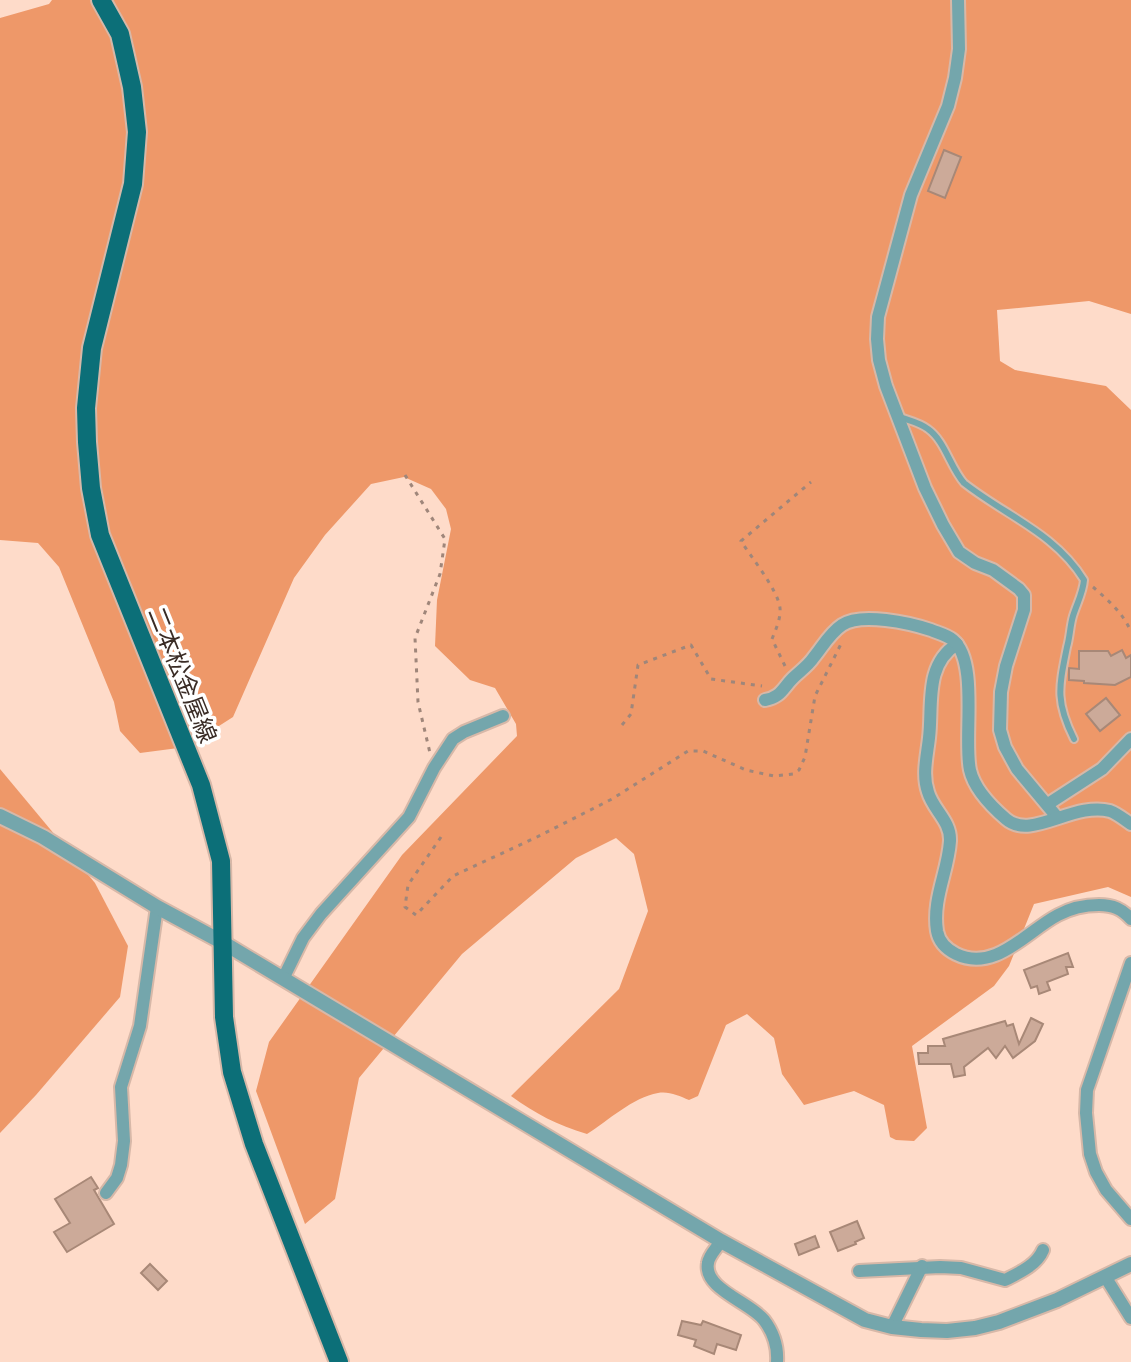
<svg xmlns="http://www.w3.org/2000/svg" width="1131" height="1362" font-family="Inter,'Noto Sans JP',sans-serif">
	<style>
		.forest { fill: #ee9869 }
		.building { fill: #ca9; stroke: #a88877; stroke-width: 2 }
		.lines { fill: none; stroke-linecap: round; stroke-linejoin: round }
		.service-casing { stroke: #d7b8a8; stroke-width: 10 }
		.minor-casing { stroke: #d7b8a8; stroke-width: 16 }
		.tertiary-casing { stroke: #d7b8a8; stroke-width: 18 }
		.primary-casing { stroke: #d7b8a8; stroke-width: 22 }
		.path { stroke: #9f867a; stroke-width: 3; stroke-dasharray: 4 6; stroke-linecap: butt }
		.service { stroke: #74a6ac; stroke-width: 6 }
		.minor { stroke: #74a6ac; stroke-width: 12 }
		.tertiary { stroke: #74a6ac; stroke-width: 14 }
		.primary { stroke: #0c6f78; stroke-width: 18 }
		.labels { text-anchor: middle; stroke-width: 7; stroke-linejoin: round; paint-order: stroke }
		.street-label { font-size: 24px; fill: #3a2c26; stroke: #fff }
	</style>
	<rect width="100%" height="100%" fill="#fedbc9"/>
	<g class="forest">
		<path d="M 52,0 L 1131,0 L 1131,314 L 1089,301 L 997,310 L 1000,361 L 1015,370 L 1106,386 L 1131,410 L 1131,897 L 1108,887 L 1034,904 L 1009,966 L 994,986 L 912,1046 L 927,1128 L 914,1141 L 896,1140 L 890,1137 L 884,1105 L 854,1091 L 804,1105 L 782,1074 L 774,1038 L 747,1014 L 726,1025 L 698,1096 L 689,1100 C 679,1096 669,1091 658,1093 C 633,1097 608,1121 587,1134 C 557,1125 536,1114 511,1096 L 619,989 L 648,911 L 634,854 L 616,838 L 576,858 L 462,954 L 359,1078 L 335,1199 L 305,1224 L 256,1091 L 269,1042 L 402,855 L 517,736 L 516,724 L 495,688 L 470,680 L 435,646 L 437,600 L 451,529 L 446,509 L 431,489 L 404,477 L 371,484 L 325,535 L 294,578 L 233,717 L 186,747 L 140,753 L 120,731 L 114,702 L 59,567 L 38,543 L 0,540 L 0,18 L 49,4 Z"/>
		<path d="M 0,769 L 95,883 L 128,946 L 120,997 L 36,1095 L 0,1133 Z"/>
	</g>
	<g class="building">
		<path d="M 944,150 L 961,157 L 945,198 L 928,191 Z"/>
		<path d="M 1122,650 L 1126,658 L 1131,655 L 1131,677 L 1115,685 L 1084,683 L 1084,681 L 1069,680 L 1069,668 L 1079,669 L 1079,651 L 1108,651 L 1111,656 Z"/>
		<path d="M 1106,698 L 1120,715 L 1100,731 L 1086,714 Z"/>
		<path d="M 1068,953 L 1073,967 L 1066,967 L 1068,974 L 1047,982 L 1050,990 L 1039,994 L 1037,986 L 1031,988 L 1024,970 Z"/>
		<path d="M 1031,1018 L 1043,1024 L 1035,1041 L 1013,1058 L 1005,1046 L 996,1058 L 988,1048 L 964,1067 L 965,1075 L 954,1077 L 951,1064 L 919,1064 L 918,1053 L 928,1053 L 928,1046 L 945,1046 L 943,1039 L 1005,1021 L 1007,1026 L 1013,1024 L 1019,1044 Z"/>
		<path d="M 91,1177 L 98,1188 L 94,1190 L 114,1224 L 67,1252 L 54,1232 L 70,1223 L 55,1199 Z"/>
		<path d="M 857,1221 L 864,1238 L 855,1242 L 856,1244 L 838,1251 L 830,1232 Z"/>
		<path d="M 815,1236 L 819,1247 L 799,1255 L 795,1244 Z"/>
		<path d="M 150,1264 L 167,1281 L 158,1290 L 141,1273 Z"/>
		<path d="M 682,1321 L 701,1325 L 703,1321 L 741,1335 L 736,1350 L 717,1344 L 714,1354 L 694,1346 L 696,1340 L 678,1335 Z"/>
	</g>
	<g class="lines">
		<defs>
			<path id="service" d="M 897,416 C 907,420 919,422 928,429 C 945,441 950,467 964,483 C 1006,516 1055,533 1084,580 C 1083,593 1077,603 1073,616 C 1070,626 1070,637 1067,647 C 1059,687 1055,701 1074,739"/>
			<g id="minor">
				<path d="M 958,0 L 959,49 L 955,78 L 948,106 L 911,195 L 878,317 L 877,339 L 879,360 L 886,386 L 925,488 L 943,525 L 959,552 L 975,563 L 993,570 L 1019,589 L 1024,595 L 1024,610 L 1006,666 L 1001,692 L 1000,730 L 1005,747 L 1017,769 L 1057,817"/>
				<path d="M 957,644 C 924,665 933,705 929,738 C 927,756 922,775 928,792 C 933,810 951,821 950,841 C 948,872 932,899 937,931 C 939,942 946,949 956,954 C 995,973 1027,931 1058,915 C 1071,908 1084,905 1099,905 C 1113,905 1122,909 1131,919"/>
				<path d="M 765,700 C 781,697 782,689 793,678 C 800,671 808,666 814,657 C 823,646 830,633 842,625 C 861,612 910,623 931,630 C 938,633 947,635 953,640 C 979,662 963,739 970,770 C 974,788 992,807 1006,819 C 1031,841 1074,801 1110,811 C 1118,814 1125,820 1131,824"/>
				<path d="M 1048,804 L 1102,769 L 1131,739"/>
				<path d="M 1131,963 L 1087,1090 L 1086,1113 L 1090,1154 L 1096,1172 L 1106,1190 L 1131,1219"/>
				<path d="M 283,979 L 303,938 L 321,914 L 409,817 L 434,768 L 453,739 L 464,732 L 503,716"/>
				<path d="M 106,1193 L 117,1178 L 121,1165 L 124,1141 L 121,1087 L 140,1026 L 157,907"/>
				<path d="M 721,1241 C 717,1248 709,1255 708,1263 C 703,1289 750,1302 764,1320 C 773,1332 778,1347 777,1362"/>
				<path d="M 859,1271 L 940,1267 L 961,1268 L 1005,1280 C 1019,1273 1037,1265 1043,1250"/>
				<path d="M 1106,1278 L 1131,1318"/>
				<path d="M 892,1327 L 922,1266"/>
			</g>
			<path id="tertiary" d="M 0,816 L 43,837 L 157,907 L 222,942 L 721,1241 L 865,1320 L 892,1327 L 921,1330 L 947,1331 L 975,1328 L 999,1322 L 1057,1300 L 1131,1264"/>
			<path id="primary" d="M 101,0 L 120,34 L 132,87 L 137,132 L 133,184 L 92,348 L 86,408 L 87,442 L 91,488 L 100,535 L 201,785 L 221,861 L 224,1017 L 232,1072 L 254,1144 L 339,1362"/>
		</defs>
		<use href="#service" class="service-casing"/>
		<use href="#minor" class="minor-casing"/>
		<use href="#tertiary" class="tertiary-casing"/>
		<use href="#primary" class="primary-casing"/>
		<g class="path">
			<path d="M 405,475 L 445,539 L 440,574 L 415,638 L 418,702 L 430,753"/>
			<path d="M 1093,587 C 1108,600 1124,614 1131,632"/>
			<path d="M 785,666 L 772,639 C 776,629 781,618 780,608 C 778,590 751,557 741,541 L 811,482"/>
			<path d="M 622,725 L 631,714 L 638,665 L 691,645 L 711,679 L 762,686"/>
			<path d="M 441,837 L 408,885 L 405,907 L 416,915 L 453,876 L 537,837 L 612,799 L 688,751 L 703,751 L 746,770 L 774,776 L 793,774 L 799,770 L 805,757 L 815,696 L 841,644"/>
		</g>
		<use href="#service" class="service"/>
		<use href="#minor" class="minor"/>
		<use href="#tertiary" class="tertiary"/>
		<use href="#primary" class="primary"/>
	</g>
	<g class="labels">
		<g class="street-label">
			<text transform="translate(182 675) rotate(68)" y="8">二本松金屋線</text>
		</g>
	</g>
</svg>
